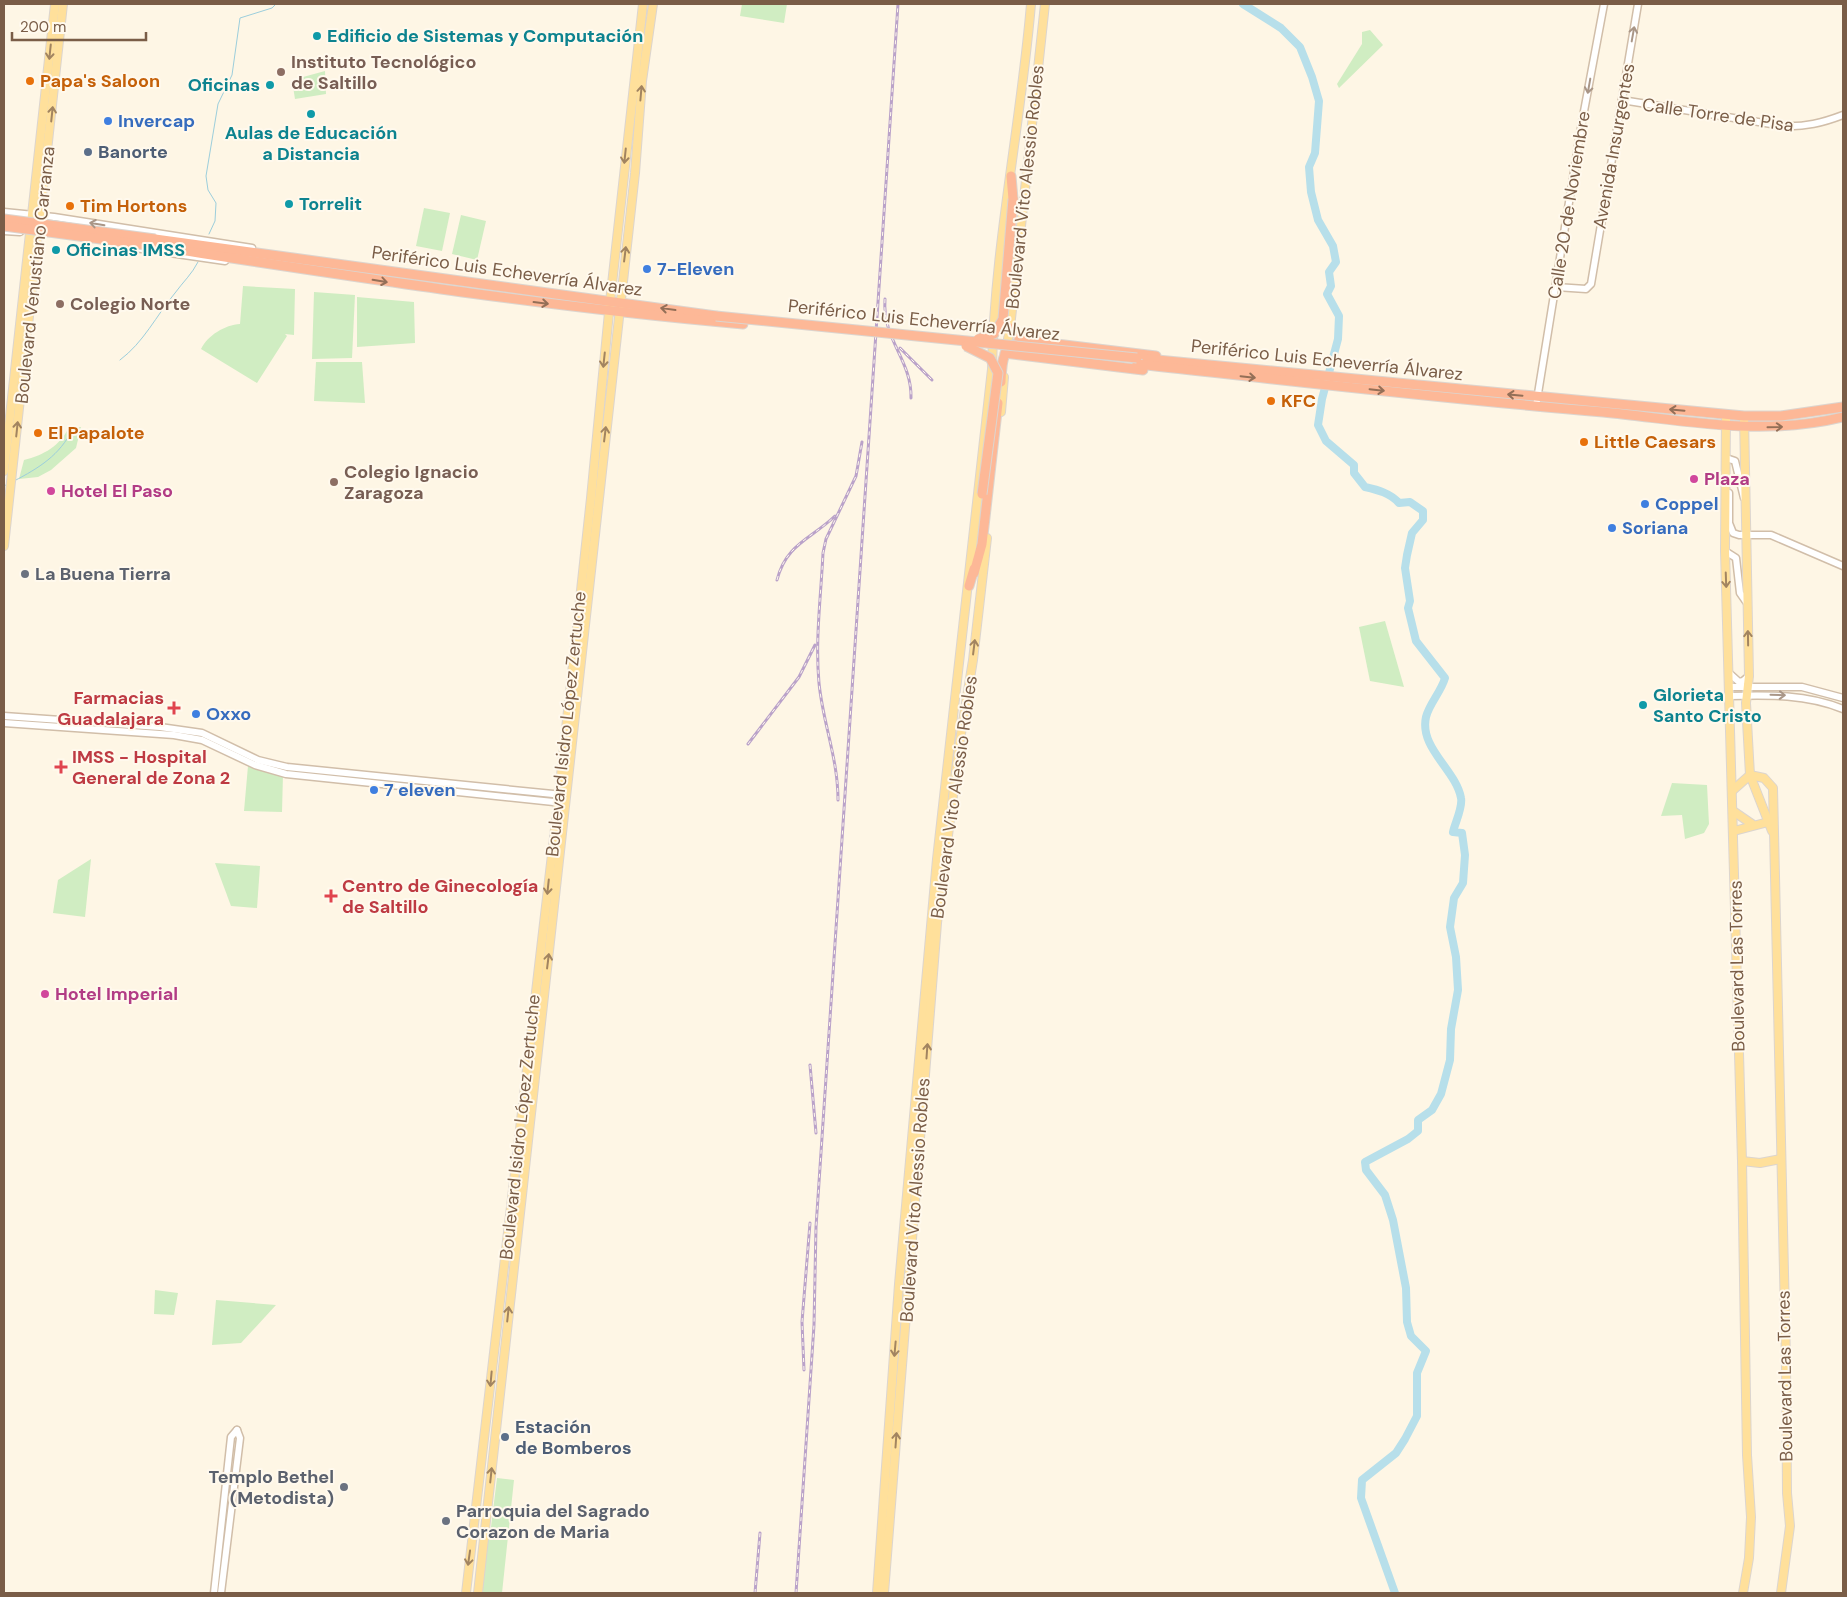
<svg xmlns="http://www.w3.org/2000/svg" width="1847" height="1597" font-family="'DM Sans',sans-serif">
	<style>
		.green { fill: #d0edc2 }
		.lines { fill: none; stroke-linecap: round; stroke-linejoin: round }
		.stream { stroke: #9ccedc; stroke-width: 1 }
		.river { stroke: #b7dfea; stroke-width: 8 }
		.minor-casing { stroke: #d1bea9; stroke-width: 9 }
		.major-casing { stroke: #dcd5cf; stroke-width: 10 }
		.highway-casing { stroke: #dcd5cf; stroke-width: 11 }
		.minor { stroke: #fff; stroke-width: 6 }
		.major { stroke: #ffe09b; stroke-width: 8 }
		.highway { stroke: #fdb897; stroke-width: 9 }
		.rail-casing { stroke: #baa2c9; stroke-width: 3 }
		.rail { stroke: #fff9ed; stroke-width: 1; stroke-dasharray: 4; stroke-linecap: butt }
		.highway-bridge-casing { stroke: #dcd5cf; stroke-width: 11; stroke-linecap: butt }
		.highway-bridge { stroke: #fdb897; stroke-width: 9 }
		.oneway { stroke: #a99687 }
		.oneway2 { stroke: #a28460 }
		.oneway3 { stroke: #946f57 }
		.culture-dot { fill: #0f9aa8; stroke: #fff9ed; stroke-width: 2 }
		.education-dot { fill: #8d6e63; stroke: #fff9ed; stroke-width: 2 }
		.food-dot { fill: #e8710a; stroke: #fff9ed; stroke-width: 2 }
		.shop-dot { fill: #3f7fe0; stroke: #fff9ed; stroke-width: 2 }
		.service-dot { fill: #5c6f8a; stroke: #fff9ed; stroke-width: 2 }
		.hotel-dot { fill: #d1479c; stroke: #fff9ed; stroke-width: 2 }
		.worship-dot { fill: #6b7280; stroke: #fff9ed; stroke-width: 2 }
		.health-dot { fill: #e0444e; stroke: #fff9ed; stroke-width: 2 }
		.labels { text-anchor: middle; stroke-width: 4; stroke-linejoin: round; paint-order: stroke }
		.culture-label { font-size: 18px; font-weight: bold; fill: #0d838f; stroke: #fff9ed; text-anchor: start }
		.education-label { font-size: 18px; font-weight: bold; fill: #785e54; stroke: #fff9ed; text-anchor: start }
		.food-label { font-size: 18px; font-weight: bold; fill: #c56008; stroke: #fff9ed; text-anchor: start }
		.street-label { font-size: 18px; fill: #7a5d47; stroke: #fff9ed }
		.shop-label { font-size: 18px; font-weight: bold; fill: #366cbe; stroke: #fff9ed; text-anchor: start }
		.service-label { font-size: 18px; font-weight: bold; fill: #4e5e75; stroke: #fff9ed; text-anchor: start }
		.hotel-label { font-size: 18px; font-weight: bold; fill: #b23c85; stroke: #fff9ed; text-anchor: start }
		.worship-label { font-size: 18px; font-weight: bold; fill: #5b616d; stroke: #fff9ed; text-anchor: start }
		.health-label { font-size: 18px; font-weight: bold; fill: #be3a42; stroke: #fff9ed; text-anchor: start }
	</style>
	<rect width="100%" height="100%" fill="#fef6e5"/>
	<g class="green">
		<path d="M 742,4 L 787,4 L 784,23 L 740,16 Z"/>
		<path d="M 1370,30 L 1383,45 L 1339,88 L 1337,84 L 1362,44 L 1362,32 Z"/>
		<path d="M 325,71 L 326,94 L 295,99 L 292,80 Z"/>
		<path d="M 424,208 L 450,213 L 442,251 L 416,246 Z"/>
		<path d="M 461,215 L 486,221 L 477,260 L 452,254 Z"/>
		<path d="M 243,286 L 295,289 L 294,335 L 285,334 L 287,336 L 257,383 L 201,349 C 208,335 225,325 240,324 Z"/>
		<path d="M 314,292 L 355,295 L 352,358 L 312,359 Z"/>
		<path d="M 357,297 L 414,302 L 415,343 L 357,347 Z"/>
		<path d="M 316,362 L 362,362 L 365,403 L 314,401 Z"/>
		<path d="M 69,427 L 81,427 L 76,448 L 51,470 L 38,477 L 19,479 L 24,460 C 44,455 60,446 69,427 Z"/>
		<path d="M 1385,621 L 1404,687 L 1370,681 L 1359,627 Z"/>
		<path d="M 248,766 L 283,774 L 282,812 L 244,811 Z"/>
		<path d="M 1672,783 L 1707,785 L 1709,824 L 1704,833 L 1685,839 L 1682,815 L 1661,816 Z"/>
		<path d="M 91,859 L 85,917 L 53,913 L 58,880 Z"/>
		<path d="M 215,863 L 260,866 L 257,908 L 231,906 Z"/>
		<path d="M 155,1290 L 178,1293 L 174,1315 L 154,1314 Z"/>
		<path d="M 216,1300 L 276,1305 L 241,1343 L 212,1345 Z"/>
		<path d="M 497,1478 L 514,1480 L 502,1593 L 480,1593 L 486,1532 L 491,1527 Z"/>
	</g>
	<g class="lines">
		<g class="stream">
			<path d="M 209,234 L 215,221 L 216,203 L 208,190 L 206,176 L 218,104 L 232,75 L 240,18 L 272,8 L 276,4"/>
			<path d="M 120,360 C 144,342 156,316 175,293 C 183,282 192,274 198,262"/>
			<path d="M 14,481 C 39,468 60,455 72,430"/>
			<path d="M 4,486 L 8,484"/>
		</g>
		<path class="river" d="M 1243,4 L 1281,28 L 1300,47 L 1312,77 L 1319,101 L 1315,153 L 1309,167 L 1311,192 L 1318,220 L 1333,246 L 1336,262 L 1329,272 L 1331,286 L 1327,294 L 1339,316 L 1338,339 L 1322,399 L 1318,425 L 1326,441 L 1354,465 L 1354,473 L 1365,487 C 1378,490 1390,493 1399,503 L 1410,502 L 1423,511 L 1423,520 L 1412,533 L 1407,555 L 1405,568 L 1410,601 L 1408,608 L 1416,641 L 1445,678 C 1441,692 1429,704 1426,717 C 1419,748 1456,770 1461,798 C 1463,807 1455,823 1453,832 L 1462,833 L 1465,855 L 1463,883 L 1454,898 L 1450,927 L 1456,957 L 1458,990 L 1451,1029 L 1450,1060 L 1441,1094 L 1432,1110 L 1418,1120 L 1418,1131 L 1408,1139 L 1365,1162 L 1366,1170 L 1385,1195 L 1393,1220 L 1406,1288 L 1407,1322 L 1411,1336 L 1426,1351 L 1417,1373 L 1417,1416 L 1405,1439 L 1396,1453 L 1362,1480 L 1361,1498 L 1395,1593"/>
		<defs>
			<g id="minor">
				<path d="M 1622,100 L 1783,126 C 1805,127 1822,123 1843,115"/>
				<path d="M 4,212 L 54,217 L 252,248"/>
				<path d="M 4,231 L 20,232"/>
				<path d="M 121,246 L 225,261"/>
				<path d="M 1556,287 L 1586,289 L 1591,284 L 1638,4"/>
				<path d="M 1536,406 L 1582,122 L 1604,4"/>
				<path d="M 1726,458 L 1735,461 L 1744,498"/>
				<path d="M 1729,493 L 1729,523 L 1733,533 L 1739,535 L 1771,535 L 1843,566"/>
				<path d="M 1725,551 L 1736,558 L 1740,593 L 1747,603"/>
				<path d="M 1729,673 L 1739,682 L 1743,681 L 1749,676"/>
				<path d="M 1729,687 L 1802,687 L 1843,698"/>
				<path d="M 1729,696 C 1769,695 1806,694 1843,709"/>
				<path d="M 4,716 L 160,727 L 202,733 L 258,760 L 287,767 L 563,795"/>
				<path d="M 4,723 L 174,735 L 202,740 L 255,765 L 286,774 L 563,803"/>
				<path d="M 214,1593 L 231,1437 L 237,1430"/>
				<path d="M 221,1593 L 240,1438 L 237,1430"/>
			</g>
			<g id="major">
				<path d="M 1006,350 L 1010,328 L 1045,4"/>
				<path d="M 1001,412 L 1004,377"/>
				<path d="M 1726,414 L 1725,551 L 1742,1161 L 1747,1455 L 1751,1517 L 1749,1558 L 1743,1593"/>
				<path d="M 1744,416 L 1749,676 L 1746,703 L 1750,775 L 1772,831"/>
				<path d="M 4,471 L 55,4"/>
				<path d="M 4,546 L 63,4"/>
				<path d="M 1732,791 L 1750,775 L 1764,778 L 1773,788 L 1786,1360 L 1787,1493 L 1790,1526 L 1781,1593"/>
				<path d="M 1733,811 L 1752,824"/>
				<path d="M 1734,831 L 1772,821"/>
				<path d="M 1742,1161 L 1760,1163 L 1781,1159"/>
				<path d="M 466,1593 L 558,803 L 591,498 L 610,302 L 643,4"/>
				<path d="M 478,1593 L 635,173 L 642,81 L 653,4"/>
				<path d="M 877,1593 L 899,1284 L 937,859 L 992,369 C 994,248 1021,125 1031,4"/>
				<path d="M 884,1593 L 937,923 L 960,740 L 973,660 L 987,538"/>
			</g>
			<g id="highway">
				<path d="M 1011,176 L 1013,199"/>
				<path d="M 155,239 L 716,316"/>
				<path d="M 153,246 C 350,276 545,307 743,324"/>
				<path d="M 1010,328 L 1023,340 L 1156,356"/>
				<path d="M 1005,353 L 1143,370"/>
				<path d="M 1147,359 L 1744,416 L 1781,416 L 1843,407"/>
				<path d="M 1137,364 C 1292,381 1447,399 1603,412 C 1685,420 1761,437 1843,417"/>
				<path d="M 1001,382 C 1002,360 1001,350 1023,340"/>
				<path d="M 974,573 L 982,544 L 998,403"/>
				<path d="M 969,586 L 974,569"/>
			</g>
		</defs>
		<use href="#minor" class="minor-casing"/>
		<use href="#major" class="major-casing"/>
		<use href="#highway" class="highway-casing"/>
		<use href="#minor" class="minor"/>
		<use href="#major" class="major"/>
		<use href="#highway" class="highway"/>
		<defs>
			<g id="rail">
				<path d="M 885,299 C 882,340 912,360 911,398"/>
				<path d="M 900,348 L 932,380"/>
				<path d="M 777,580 C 786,544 811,539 835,516"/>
				<path d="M 748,744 L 799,677 L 815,645"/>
				<path d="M 838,800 C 838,758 823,724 819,683 C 815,640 821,596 823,553 L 826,539 L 856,476 L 862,442"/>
				<path d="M 810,1065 L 816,1133"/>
				<path d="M 804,1370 L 802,1322 L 810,1223"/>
				<path d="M 755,1593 L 760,1533"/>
				<path d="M 796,1593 L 814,1325 L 816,1227 L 898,4"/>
			</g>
		</defs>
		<use href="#rail" class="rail-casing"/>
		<use href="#rail" class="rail"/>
		<defs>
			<g id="highway-bridge">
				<path d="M 4,219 L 155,239"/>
				<path d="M 4,226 L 153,246"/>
				<path d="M 716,316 L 1137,358"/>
				<path d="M 978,339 L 994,334 L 1003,319 L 1013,199"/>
				<path d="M 966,346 L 990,358 L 998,373 L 982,494"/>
			</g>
		</defs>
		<use href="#highway-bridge" class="highway-bridge-casing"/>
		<use href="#highway-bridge" class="highway-bridge"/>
	</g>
	<defs><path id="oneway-shaft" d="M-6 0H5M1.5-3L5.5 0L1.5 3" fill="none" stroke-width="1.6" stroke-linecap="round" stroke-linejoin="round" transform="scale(1.25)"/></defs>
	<g class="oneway">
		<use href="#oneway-shaft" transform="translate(1633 34) rotate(-80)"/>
		<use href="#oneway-shaft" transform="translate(1589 86) rotate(100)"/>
		<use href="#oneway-shaft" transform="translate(97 224) rotate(-171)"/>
		<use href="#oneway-shaft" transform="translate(1778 695) rotate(2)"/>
	</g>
	<g class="oneway2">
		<use href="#oneway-shaft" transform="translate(50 52) rotate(96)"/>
		<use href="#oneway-shaft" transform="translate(641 93) rotate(-85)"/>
		<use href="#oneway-shaft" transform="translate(52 114) rotate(-84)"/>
		<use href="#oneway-shaft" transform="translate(625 156) rotate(96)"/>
		<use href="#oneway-shaft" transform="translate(625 254) rotate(-83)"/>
		<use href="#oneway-shaft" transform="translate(604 360) rotate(96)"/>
		<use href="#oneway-shaft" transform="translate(17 429) rotate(-84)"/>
		<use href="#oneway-shaft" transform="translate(605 434) rotate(-83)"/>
		<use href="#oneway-shaft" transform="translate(1726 580) rotate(88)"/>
		<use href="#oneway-shaft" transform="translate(1748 638) rotate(-91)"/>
		<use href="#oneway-shaft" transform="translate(974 647) rotate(-83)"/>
		<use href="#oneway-shaft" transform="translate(548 887) rotate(96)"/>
		<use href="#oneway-shaft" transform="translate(548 961) rotate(-83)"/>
		<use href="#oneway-shaft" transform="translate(927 1051) rotate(-86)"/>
		<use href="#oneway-shaft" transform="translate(508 1314) rotate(-84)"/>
		<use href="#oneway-shaft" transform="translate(895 1349) rotate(95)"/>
		<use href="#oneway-shaft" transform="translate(491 1379) rotate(95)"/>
		<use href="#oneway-shaft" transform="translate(896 1440) rotate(-86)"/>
		<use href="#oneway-shaft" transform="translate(491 1475) rotate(-84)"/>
		<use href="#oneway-shaft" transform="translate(469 1558) rotate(98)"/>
	</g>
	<g class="oneway3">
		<use href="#oneway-shaft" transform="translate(380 281) rotate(9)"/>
		<use href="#oneway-shaft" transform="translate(541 303) rotate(7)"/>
		<use href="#oneway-shaft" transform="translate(668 309) rotate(-172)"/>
		<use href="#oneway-shaft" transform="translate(1248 377) rotate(6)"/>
		<use href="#oneway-shaft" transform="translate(1377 390) rotate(6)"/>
		<use href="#oneway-shaft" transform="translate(1515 395) rotate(-175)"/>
		<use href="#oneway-shaft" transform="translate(1677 410) rotate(-175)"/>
		<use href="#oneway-shaft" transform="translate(1775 427) rotate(-1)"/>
	</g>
	<g class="culture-dot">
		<circle cx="317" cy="36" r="5"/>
		<circle cx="270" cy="85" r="5"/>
		<circle cx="311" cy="114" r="5"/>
		<circle cx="289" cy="204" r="5"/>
		<circle cx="56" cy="250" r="5"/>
		<circle cx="1643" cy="705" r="5"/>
	</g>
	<g class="education-dot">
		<circle cx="281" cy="72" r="5"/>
		<circle cx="60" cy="304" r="5"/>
		<circle cx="334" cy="482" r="5"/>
	</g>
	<g class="food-dot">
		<circle cx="30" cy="81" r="5"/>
		<circle cx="70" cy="206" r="5"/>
		<circle cx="1271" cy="401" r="5"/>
		<circle cx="38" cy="433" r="5"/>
		<circle cx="1584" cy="442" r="5"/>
	</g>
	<g class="shop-dot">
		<circle cx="108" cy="121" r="5"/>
		<circle cx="647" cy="269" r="5"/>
		<circle cx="1645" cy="504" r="5"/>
		<circle cx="1612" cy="528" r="5"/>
		<circle cx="196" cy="714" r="5"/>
		<circle cx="374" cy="790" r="5"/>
	</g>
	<g class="service-dot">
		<circle cx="88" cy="152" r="5"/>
		<circle cx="505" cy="1437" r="5"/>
	</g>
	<g class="hotel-dot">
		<circle cx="1694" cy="479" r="5"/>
		<circle cx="51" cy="491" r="5"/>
		<circle cx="45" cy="994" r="5"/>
	</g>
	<g class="worship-dot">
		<circle cx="25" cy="574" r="5"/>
		<circle cx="344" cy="1487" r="5"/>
		<circle cx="446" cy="1521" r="5"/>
	</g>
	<g class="health-dot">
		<path d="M171.5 700.5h5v5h5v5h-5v5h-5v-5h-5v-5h5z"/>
		<path d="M58.5 759.5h5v5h5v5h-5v5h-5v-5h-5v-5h5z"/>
		<path d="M328.5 888.5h5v5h5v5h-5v5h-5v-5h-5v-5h5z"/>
	</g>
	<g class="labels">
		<g class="culture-label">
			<text x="327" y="42">Edificio de Sistemas y Computación</text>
			<text x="260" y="91" text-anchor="end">Oficinas</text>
			<text x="311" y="139" text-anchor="middle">Aulas de Educación<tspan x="311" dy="21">a Distancia</tspan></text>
			<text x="299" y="210">Torrelit</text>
			<text x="66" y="256">Oficinas IMSS</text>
			<text x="1653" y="701">Glorieta<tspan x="1653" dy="21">Santo Cristo</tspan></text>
		</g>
		<g class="education-label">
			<text x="291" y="68">Instituto Tecnológico<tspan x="291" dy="21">de Saltillo</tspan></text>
			<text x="70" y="310">Colegio Norte</text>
			<text x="344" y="478">Colegio Ignacio<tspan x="344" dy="21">Zaragoza</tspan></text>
		</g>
		<g class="food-label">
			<text x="40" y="87">Papa's Saloon</text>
			<text x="80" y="212">Tim Hortons</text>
			<text x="1281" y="407">KFC</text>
			<text x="48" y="439">El Papalote</text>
			<text x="1594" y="448">Little Caesars</text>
		</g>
		<g class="street-label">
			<text transform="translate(1718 115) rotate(8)" y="6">Calle Torre de Pisa</text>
			<text transform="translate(1614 146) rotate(-80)" y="6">Avenida Insurgentes</text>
			<text transform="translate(1025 187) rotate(-84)" y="6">Boulevard Vito Alessio Robles</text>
			<text transform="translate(1569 205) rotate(-81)" y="6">Calle 20 de Noviembre</text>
			<text transform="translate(507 271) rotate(8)" y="6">Periférico Luis Echeverría Álvarez</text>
			<text transform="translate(35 275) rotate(-84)" y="6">Boulevard Venustiano Carranza</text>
			<text transform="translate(924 320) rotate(6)" y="6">Periférico Luis Echeverría Álvarez</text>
			<text transform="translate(1327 360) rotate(6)" y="6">Periférico Luis Echeverría Álvarez</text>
			<text transform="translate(566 724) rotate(-84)" y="6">Boulevard Isidro López Zertuche</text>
			<text transform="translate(954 797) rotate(-82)" y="6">Boulevard Vito Alessio Robles</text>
			<text transform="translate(1737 966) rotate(-91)" y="6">Boulevard Las Torres</text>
			<text transform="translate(520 1127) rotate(-84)" y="6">Boulevard Isidro López Zertuche</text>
			<text transform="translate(915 1200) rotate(-86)" y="6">Boulevard Vito Alessio Robles</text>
			<text transform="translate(1785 1376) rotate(-91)" y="6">Boulevard Las Torres</text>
		</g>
		<g class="shop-label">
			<text x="118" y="127">Invercap</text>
			<text x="657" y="275">7-Eleven</text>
			<text x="1655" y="510">Coppel</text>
			<text x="1622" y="534">Soriana</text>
			<text x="206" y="720">Oxxo</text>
			<text x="384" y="796">7 eleven</text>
		</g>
		<g class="service-label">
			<text x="98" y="158">Banorte</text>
			<text x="515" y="1433">Estación<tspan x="515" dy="21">de Bomberos</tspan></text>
		</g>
		<g class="hotel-label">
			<text x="1704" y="485">Plaza</text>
			<text x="61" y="497">Hotel El Paso</text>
			<text x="55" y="1000">Hotel Imperial</text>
		</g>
		<g class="worship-label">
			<text x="35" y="580">La Buena Tierra</text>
			<text x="334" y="1483" text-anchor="end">Templo Bethel<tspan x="334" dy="21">(Metodista)</tspan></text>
			<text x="456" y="1517">Parroquia del Sagrado<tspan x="456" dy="21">Corazon de Maria</tspan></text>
		</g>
		<g class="health-label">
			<text x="164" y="704" text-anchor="end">Farmacias<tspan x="164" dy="21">Guadalajara</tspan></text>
			<text x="72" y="763">IMSS - Hospital<tspan x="72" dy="21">General de Zona 2</tspan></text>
			<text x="342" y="892">Centro de Ginecología<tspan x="342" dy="21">de Saltillo</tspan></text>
		</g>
	</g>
	<rect width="1847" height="1597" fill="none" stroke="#7a5d47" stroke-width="10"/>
	<path d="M12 32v8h134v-8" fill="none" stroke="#7a5d47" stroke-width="2.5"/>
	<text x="20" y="32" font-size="15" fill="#7a5d47" stroke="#fff9ed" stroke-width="4" paint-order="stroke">200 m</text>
</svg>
